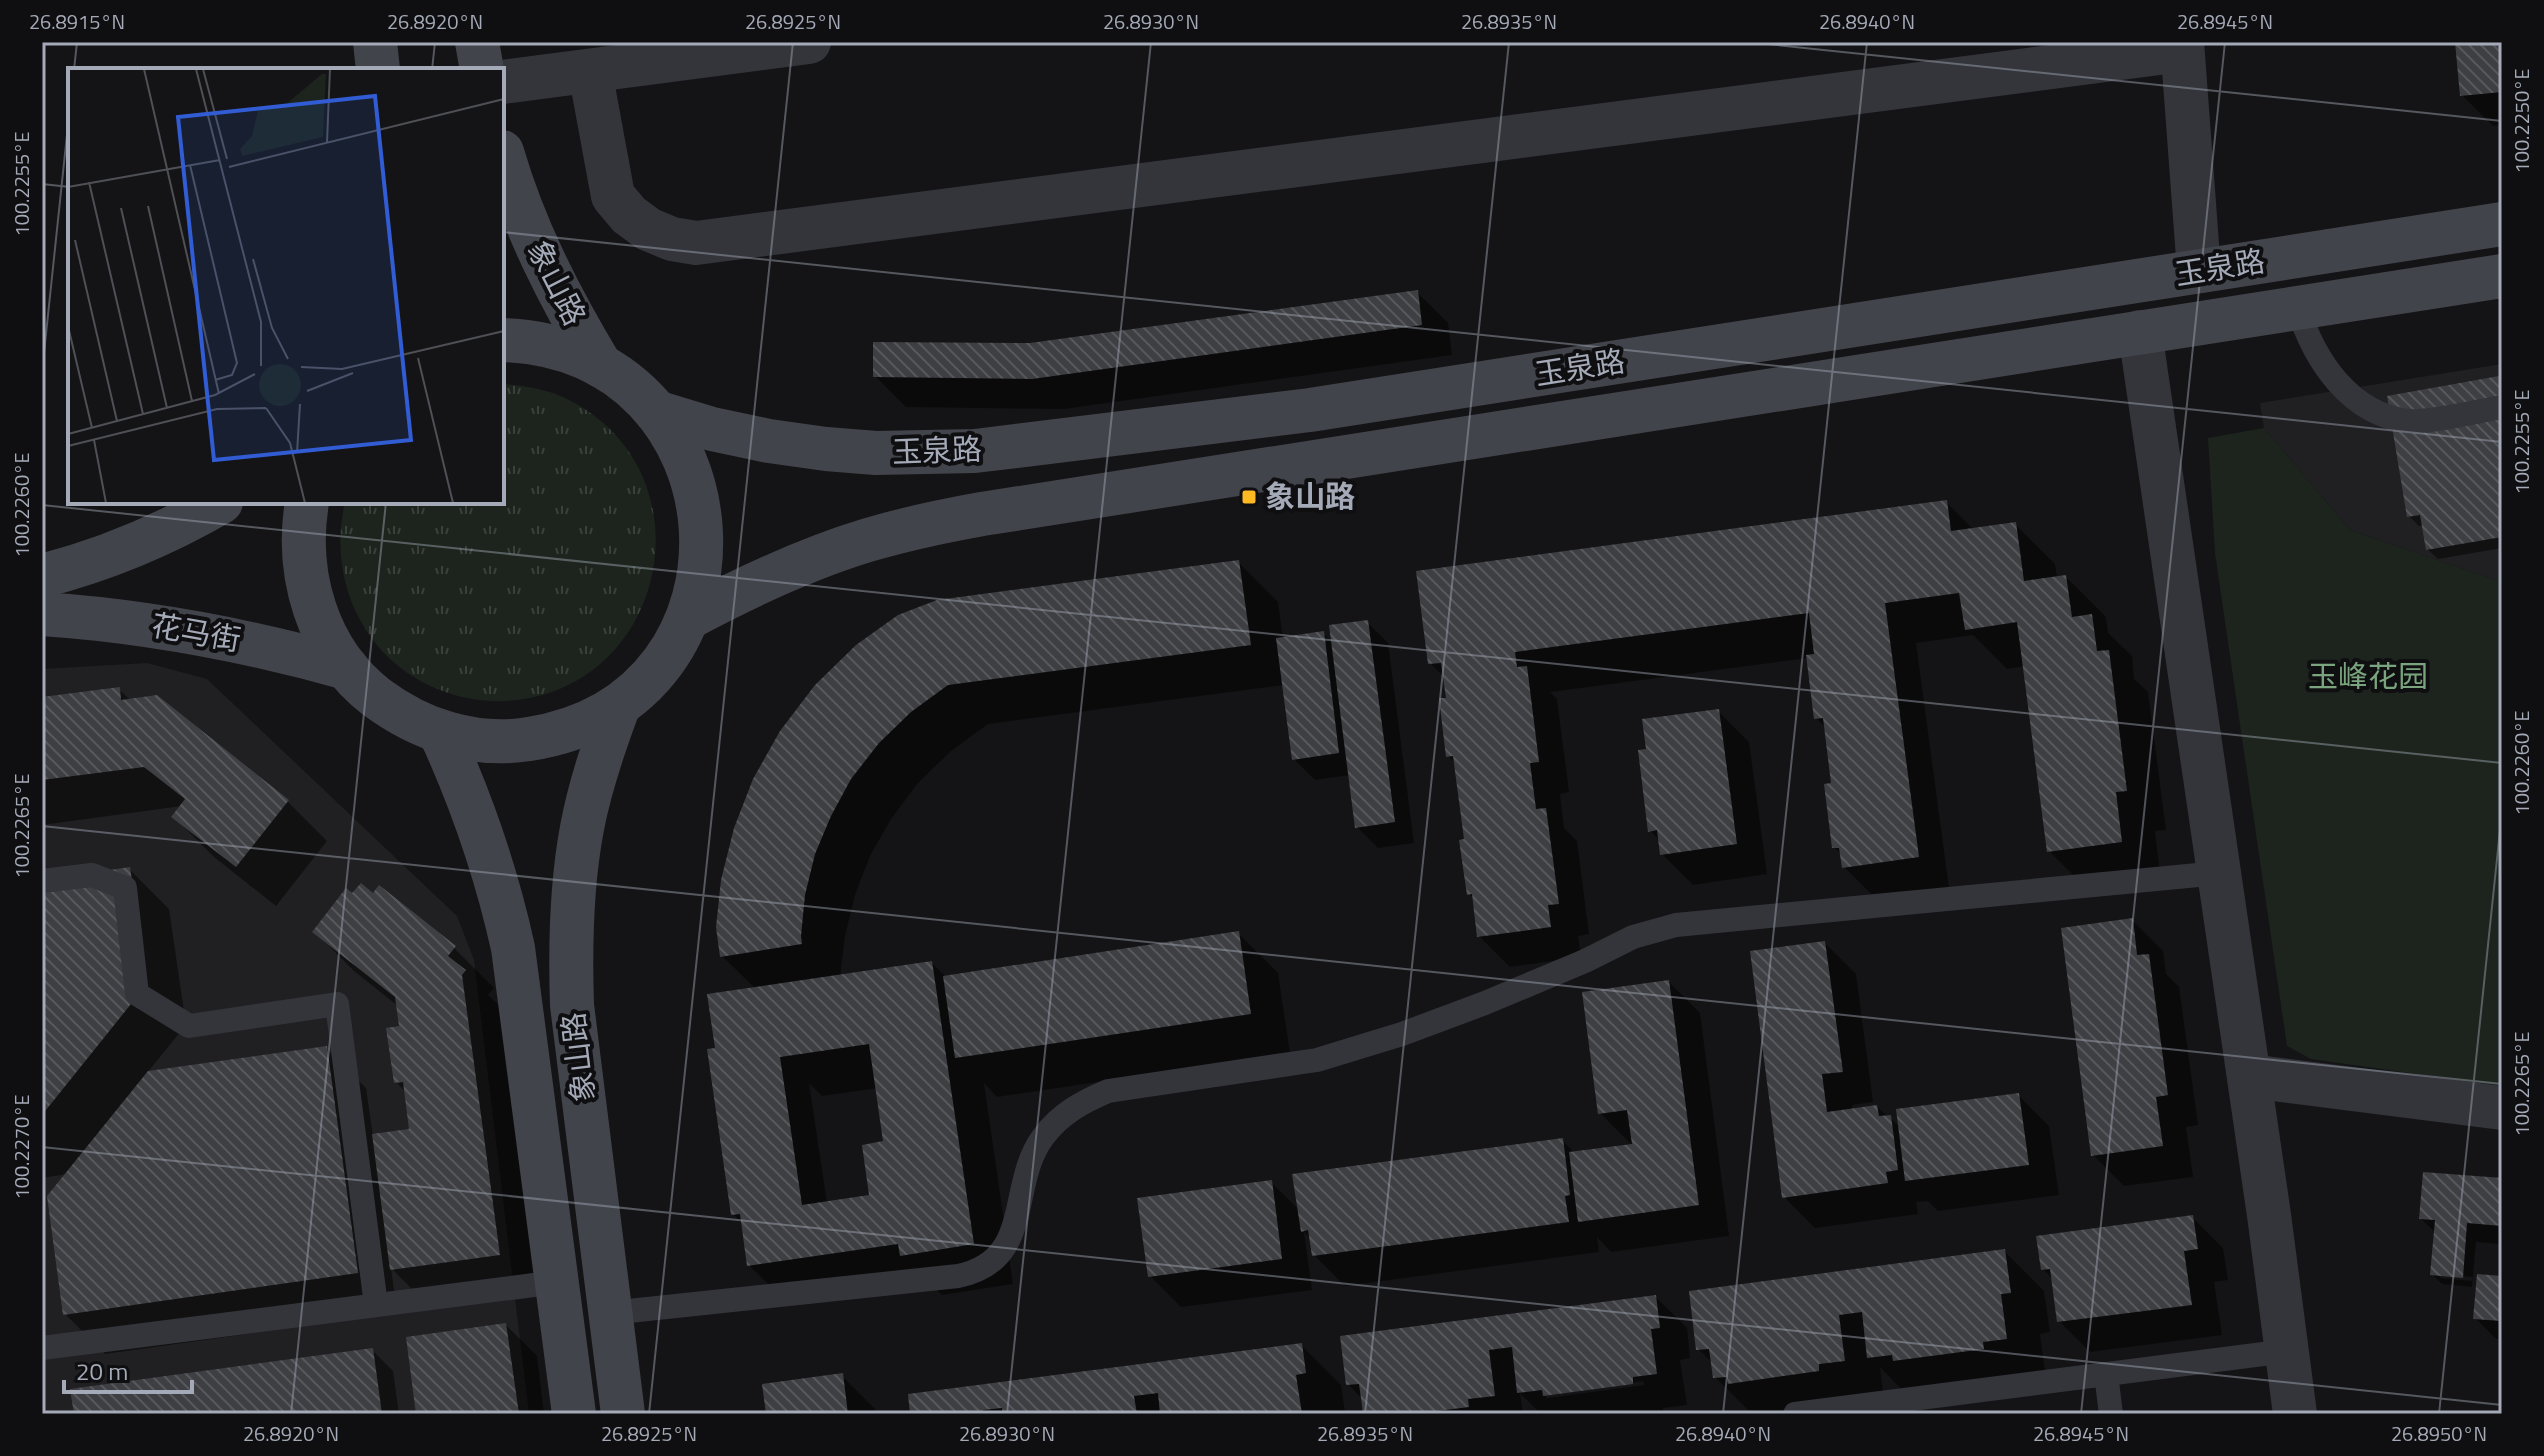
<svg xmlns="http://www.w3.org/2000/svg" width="2544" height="1456" font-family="'Titillium Web','Noto Sans SC',sans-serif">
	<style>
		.built { fill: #202023 }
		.grass { fill: url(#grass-tufts) }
		.park { fill: #1c241d }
		.shadow { fill: #0007; fill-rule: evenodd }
		.building { fill: url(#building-back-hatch); fill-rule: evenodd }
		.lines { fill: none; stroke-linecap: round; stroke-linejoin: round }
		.lane { stroke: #34353b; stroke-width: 24 }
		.street { stroke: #34353b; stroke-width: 44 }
		.secondary { stroke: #42444b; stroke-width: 44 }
		.ticks { fill: none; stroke: #a4aab7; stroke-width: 2; stroke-opacity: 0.45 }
		.poi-dot { fill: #ffb923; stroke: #0f0f11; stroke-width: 3 }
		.labels { text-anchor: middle; stroke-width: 8; stroke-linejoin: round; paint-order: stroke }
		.street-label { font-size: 30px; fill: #a4aab7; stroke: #0f0f11 }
		.poi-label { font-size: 30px; font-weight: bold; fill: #a4aab7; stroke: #0f0f11; text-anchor: start }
		.park-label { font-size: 30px; fill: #79a47d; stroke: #0f0f11 }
		.inset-road { fill: none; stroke: #4e5056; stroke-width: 2 }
		.view { fill: #315cd3; fill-opacity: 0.15; stroke: #315cd3; stroke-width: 4 }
		.inset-edge { fill: none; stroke: #a4aab7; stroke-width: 4 }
		.neatline { fill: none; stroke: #a4aab7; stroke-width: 3 }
		.ticks-label { font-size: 20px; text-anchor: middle; fill: #a4aab7 }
	</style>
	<defs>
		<pattern id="grass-tufts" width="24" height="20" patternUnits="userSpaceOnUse" patternTransform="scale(2)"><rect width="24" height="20" fill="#1c241d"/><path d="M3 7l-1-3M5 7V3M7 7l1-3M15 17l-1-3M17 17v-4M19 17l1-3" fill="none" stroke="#3a413c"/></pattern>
		<pattern id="building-back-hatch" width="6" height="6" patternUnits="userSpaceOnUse" patternTransform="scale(2)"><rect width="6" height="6" fill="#3e3f43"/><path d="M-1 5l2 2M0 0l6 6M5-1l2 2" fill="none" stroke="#57585c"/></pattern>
	</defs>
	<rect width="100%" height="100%" fill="#141416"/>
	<g class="built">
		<path d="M 2502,364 L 2502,582 L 2350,530 L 2264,428 L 2260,403 Z"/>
		<path d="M 147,663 L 207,679 L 457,916 L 474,960 L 529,1414 L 42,1414 L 42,669 Z"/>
	</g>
	<path class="grass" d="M 502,384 C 524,386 547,389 567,399 C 713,471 669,691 506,701 C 463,703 420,687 389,658 C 347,617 332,558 345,502 L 502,502 Z"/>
	<path class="park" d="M 2264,428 L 2350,530 L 2502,582 L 2502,1086 L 2311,1059 L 2287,1046 L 2215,553 L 2208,438 Z"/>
	<g class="shadow">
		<path d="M 2457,42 L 2502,42 L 2502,125 L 2493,126 L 2462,95 Z"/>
		<path d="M 1417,292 L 1448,323 L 1452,355 L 1064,409 L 906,407 L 875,376 L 1030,345 Z"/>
		<path d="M 2498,379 L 2502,382 L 2502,548 L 2438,559 L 2427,549 L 2424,526 L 2419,526 L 2409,516 Z"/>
		<path d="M 1946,502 L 1974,530 L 2015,524 L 2055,564 L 2057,578 L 2066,577 L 2106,617 L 2108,633 L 2132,656 L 2134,679 L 2148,692 L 2166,830 L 2155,831 L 2161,882 L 2089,891 L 2049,851 L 2025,666 L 2007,669 L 1973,635 L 1916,643 L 1949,888 L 1875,898 L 1844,867 L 1843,856 L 1834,847 L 1833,785 L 1826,728 L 1816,718 L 1808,658 L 1550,692 L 1557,699 L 1569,792 L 1560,794 L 1564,828 L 1577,841 L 1589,934 L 1578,936 L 1581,957 L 1510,967 L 1479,936 L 1474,899 L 1469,894 L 1467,841 L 1456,764 L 1448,756 L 1448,700 L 1445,678 L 1430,663 Z"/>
		<path d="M 1238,562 L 1278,602 L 1283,639 L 1323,633 L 1333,643 L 1367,622 L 1388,643 L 1414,843 L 1378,848 L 1357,827 L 1350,775 L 1315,780 L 1294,759 L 1284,685 L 988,724 L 951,751 L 918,783 L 891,819 L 870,856 L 855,895 L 845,936 L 840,977 L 932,963 L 946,977 L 1238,933 L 1278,973 L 1290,1053 L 997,1097 L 984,1083 L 1013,1284 L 942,1295 L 922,1275 L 780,1296 L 749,1265 L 743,1224 L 733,1214 L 717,1050 L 756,989 L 722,956 L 781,732 ZM 809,1083 L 822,1096 L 878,1088 L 886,1147 L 872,1196 L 827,1203 Z"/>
		<path d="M 119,689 L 131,701 L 287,801 L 327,841 L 276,906 L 214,857 L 174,817 L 182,806 L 42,825 L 42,699 Z"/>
		<path d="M 1718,711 L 1749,742 L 1767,874 L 1693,885 L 1662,854 L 1661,841 L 1650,831 L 1649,751 Z"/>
		<path d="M 129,869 L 169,909 L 186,1025 L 147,1073 L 326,1048 L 366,1088 L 373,1136 L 411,1130 L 406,1092 L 396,1082 L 401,1027 L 398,1006 L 354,971 L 315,932 L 454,948 L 494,988 L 488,995 L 505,1011 L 539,1294 L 432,1309 L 391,1268 L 397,1313 L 105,1354 L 65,1314 L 67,1174 L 42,1178 L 42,882 Z"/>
		<path d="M 2132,920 L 2163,951 L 2166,974 L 2179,987 L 2198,1125 L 2186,1127 L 2193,1177 L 2124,1186 L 2093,1155 Z"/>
		<path d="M 1825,943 L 1856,974 L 1873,1102 L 1852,1105 L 1853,1111 L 1877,1107 L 1900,1127 L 2018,1095 L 2049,1126 L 2059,1195 L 1938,1211 L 1928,1201 L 1916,1202 L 1918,1214 L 1815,1228 L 1784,1197 Z"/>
		<path d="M 1669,982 L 1700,1013 L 1729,1236 L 1611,1252 L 1597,1237 L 1599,1252 L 1345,1286 L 1314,1255 L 1311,1239 L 1304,1232 L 1312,1290 L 1181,1307 L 1150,1276 L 1271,1182 L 1300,1211 L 1562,1140 L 1576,1154 L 1633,1146 L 1600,1113 Z"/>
		<path d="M 2502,1180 L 2502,1244 L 2476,1242 L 2472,1287 L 2442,1284 L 2432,1274 L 2436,1233 L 2421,1219 ZM 2440,1274 L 2473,1277 L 2473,1281 L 2440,1278 Z"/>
		<path d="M 2192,1217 L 2223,1248 L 2228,1280 L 2214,1282 L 2222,1335 L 2090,1352 L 2059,1321 L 2054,1280 L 2043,1269 Z"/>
		<path d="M 2004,1251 L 2044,1291 L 2050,1332 L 2040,1334 L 2046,1379 L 1909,1397 L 1880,1367 L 1884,1400 L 1835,1414 L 1752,1414 L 1715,1377 L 1714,1364 L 1698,1349 Z"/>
		<path d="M 2502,1278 L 2502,1339 L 2496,1339 L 2475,1318 Z"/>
		<path d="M 1656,1297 L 1687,1328 L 1690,1358 L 1680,1360 L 1687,1405 L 1663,1408 L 1663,1414 L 1541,1414 L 1520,1393 L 1523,1414 L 1367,1414 L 1363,1400 L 1348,1384 ZM 1643,1381 L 1644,1385 L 1547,1398 L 1543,1394 Z"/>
		<path d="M 506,1325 L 537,1356 L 544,1414 L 418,1414 Z"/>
		<path d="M 1301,1345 L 1341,1385 L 1345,1413 L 912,1414 Z"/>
		<path d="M 372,1350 L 393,1371 L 399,1414 L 76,1414 Z"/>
		<path d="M 842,1376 L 880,1414 L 768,1414 Z"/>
	</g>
	<g class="building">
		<path d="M 2455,42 L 2502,42 L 2502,92 L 2460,96 Z"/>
		<path d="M 1418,290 L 1422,325 L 1032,379 L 873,377 L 873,342 L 1030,343 Z"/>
		<path d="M 2499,376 L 2502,395 L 2502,537 L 2426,550 L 2420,515 L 2407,517 L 2387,396 Z"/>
		<path d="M 1947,500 L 1951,531 L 2016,522 L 2024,581 L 2066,575 L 2072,617 L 2092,614 L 2097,651 L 2109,650 L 2127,791 L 2116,792 L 2122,842 L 2047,852 L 2017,622 L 1965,630 L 1959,593 L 1885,603 L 1919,857 L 1842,868 L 1839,848 L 1832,848 L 1824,784 L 1831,783 L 1823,718 L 1814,719 L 1806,655 L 1814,654 L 1809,613 L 1515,652 L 1517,667 L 1527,666 L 1539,762 L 1530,763 L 1536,809 L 1546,808 L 1559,904 L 1548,905 L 1551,927 L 1477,937 L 1472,894 L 1467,895 L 1459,840 L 1464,839 L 1453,756 L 1446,757 L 1439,698 L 1446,698 L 1441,663 L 1428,664 L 1416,571 Z"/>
		<path d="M 1239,560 L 1251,645 L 948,685 L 911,712 L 879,743 L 851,779 L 831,816 L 815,854 L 805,895 L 801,936 L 802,944 L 720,957 L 716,927 L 721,880 L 734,828 L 753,779 L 780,731 L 815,685 L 856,645 L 898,615 L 937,600 Z"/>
		<path d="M 1368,620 L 1395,822 L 1355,828 L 1329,625 Z"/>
		<path d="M 1324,631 L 1339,753 L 1292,760 L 1276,638 Z"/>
		<path d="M 120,687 L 121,700 L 157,695 L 289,800 L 236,867 L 171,817 L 185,799 L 144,767 L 42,780 L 42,697 Z"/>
		<path d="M 1719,709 L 1737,844 L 1660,855 L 1657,830 L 1648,832 L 1638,750 L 1646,749 L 1642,719 Z"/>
		<path d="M 130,867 L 147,984 L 42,1115 L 42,880 Z"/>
		<path d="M 361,883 L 373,893 L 379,885 L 456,946 L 448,956 L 466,970 L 462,975 L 500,1255 L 390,1270 L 372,1134 L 409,1129 L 403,1082 L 394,1083 L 386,1028 L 399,1026 L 395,997 L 312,932 L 346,888 L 352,893 Z"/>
		<path d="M 2133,918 L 2137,955 L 2149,954 L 2168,1095 L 2156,1097 L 2163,1146 L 2091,1156 L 2061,928 Z"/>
		<path d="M 1239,931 L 1251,1014 L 955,1058 L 943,976 Z"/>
		<path d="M 1825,941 L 1843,1072 L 1822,1074 L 1827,1112 L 1877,1105 L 1879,1116 L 1891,1115 L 1898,1170 L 1886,1172 L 1888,1183 L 1782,1198 L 1750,951 Z"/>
		<path d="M 932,961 L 974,1244 L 900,1256 L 898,1244 L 747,1266 L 740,1214 L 731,1215 L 707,1049 L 715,1048 L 707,994 ZM 869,1044 L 883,1141 L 862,1145 L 869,1195 L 802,1205 L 780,1057 Z"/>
		<path d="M 1669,980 L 1699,1205 L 1578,1222 L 1569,1152 L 1632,1144 L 1627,1110 L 1598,1114 L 1582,992 Z"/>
		<path d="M 327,1046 L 358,1273 L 63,1315 L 47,1196 L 148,1071 Z"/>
		<path d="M 2019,1093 L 2029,1165 L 1905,1181 L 1896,1109 Z"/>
		<path d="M 1563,1138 L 1570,1195 L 1565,1196 L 1569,1222 L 1312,1256 L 1308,1230 L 1301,1232 L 1292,1174 Z"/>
		<path d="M 2423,1172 L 2502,1178 L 2502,1226 L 2467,1223 L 2463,1278 L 2430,1275 L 2435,1220 L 2419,1219 Z"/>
		<path d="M 1272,1180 L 1282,1259 L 1148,1277 L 1137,1198 Z"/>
		<path d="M 2193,1215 L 2198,1249 L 2184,1251 L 2192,1305 L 2057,1322 L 2050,1269 L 2041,1270 L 2036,1236 Z"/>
		<path d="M 2005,1249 L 2011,1293 L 2001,1294 L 2007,1339 L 1983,1342 L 1984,1349 L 1893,1361 L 1892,1355 L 1867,1358 L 1862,1312 L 1839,1315 L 1845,1361 L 1819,1364 L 1819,1371 L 1728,1384 L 1727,1377 L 1713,1378 L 1709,1349 L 1696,1350 L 1689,1291 Z"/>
		<path d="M 2477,1274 L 2502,1276 L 2502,1321 L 2473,1319 Z"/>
		<path d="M 1656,1295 L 1660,1328 L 1651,1329 L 1657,1374 L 1633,1377 L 1633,1384 L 1543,1396 L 1542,1390 L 1517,1393 L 1512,1347 L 1489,1350 L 1495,1396 L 1468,1399 L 1469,1407 L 1413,1414 L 1377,1414 L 1377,1412 L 1363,1413 L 1359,1384 L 1346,1385 L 1340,1336 Z"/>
		<path d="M 506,1323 L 519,1414 L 416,1414 L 406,1337 Z"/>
		<path d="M 1302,1343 L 1306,1373 L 1296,1375 L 1302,1414 L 1160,1414 L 1158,1393 L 1134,1396 L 1137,1414 L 1003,1414 L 1002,1408 L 983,1410 L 983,1414 L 910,1414 L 908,1394 Z"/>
		<path d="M 373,1348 L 382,1414 L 74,1414 L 70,1389 Z"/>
		<path d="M 843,1373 L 848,1414 L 766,1414 L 762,1384 Z"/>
	</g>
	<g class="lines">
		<g class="lane">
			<path d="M 2298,308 C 2314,360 2350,415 2409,421 C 2430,423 2479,411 2502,407"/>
			<path d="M 42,881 L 92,875 L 125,888 L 137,994 L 189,1026 L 337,1004 L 376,1305"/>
			<path d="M 610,1313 L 958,1276 C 1035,1260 1007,1186 1043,1137 C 1060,1114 1082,1102 1108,1091 L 1317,1060 L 1402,1034 L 1485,1003 L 1585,961 L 1633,937 L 1676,925 L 2219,873"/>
			<path d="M 42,1348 L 557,1282"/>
			<path d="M 2106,1374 L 2111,1414"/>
			<path d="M 1795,1414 L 2287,1351"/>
		</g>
		<g class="street">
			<path d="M 2182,42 L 2199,271"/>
			<path d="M 590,71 L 613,196 L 629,215 L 648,229 L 672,239 L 696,243 L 2182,50"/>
			<path d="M 502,82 L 809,42"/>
			<path d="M 2140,332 L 2269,1215 L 2295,1414"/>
			<path d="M 2249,1076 L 2502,1108"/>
		</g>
		<g class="secondary">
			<path d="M 375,42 L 378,70"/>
			<path d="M 477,42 L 482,70"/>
			<path d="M 502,152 C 524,228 560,298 601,366"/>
			<path d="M 656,412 L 712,429 L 769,441 L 826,449 L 876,453 L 975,451 L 1310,410 L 2502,224"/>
			<path d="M 307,502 C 295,574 317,651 376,697 C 420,730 474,748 529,739 C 773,702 752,348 502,340"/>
			<path d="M 42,576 C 104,560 166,534 221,502"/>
			<path d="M 42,614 C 147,621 247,640 347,668"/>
			<path d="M 688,618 C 746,587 805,559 868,540 C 905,529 943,521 982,514 L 2502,276"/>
			<path d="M 619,705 C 604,745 590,785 582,828 C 571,886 570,945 572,1005 L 623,1414"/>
			<path d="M 440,732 C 473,804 496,871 513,948 L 574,1414"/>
		</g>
	</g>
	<path class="ticks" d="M 1748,42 L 2502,121M 74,70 L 77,42M 432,70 L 435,42M 42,184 L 70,187M 502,232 L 2502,442M 42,372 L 70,106M 42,505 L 2502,763M 42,826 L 2502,1084M 42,1147 L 2502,1405M 291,1414 L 386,502M 649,1414 L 793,42M 1007,1414 L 1151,42M 1365,1414 L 1509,42M 1723,1414 L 1867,42M 2081,1414 L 2225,42M 2439,1414 L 2502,811"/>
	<rect class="poi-dot" x="1241" y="489" width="16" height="16" rx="4"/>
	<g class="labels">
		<g class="street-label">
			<text transform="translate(2220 268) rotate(-9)" y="10">玉泉路</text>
			<text transform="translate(556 283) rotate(63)" y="10">象山路</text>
			<text transform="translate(1580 368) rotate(-9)" y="10">玉泉路</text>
			<text transform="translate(937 451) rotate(-2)" y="10">玉泉路</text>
			<text transform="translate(196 633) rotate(10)" y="10">花马街</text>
			<text transform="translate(579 1057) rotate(-97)" y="10">象山路</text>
		</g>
		<g class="poi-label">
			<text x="1265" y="507">象山路</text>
		</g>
		<g class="park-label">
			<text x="2368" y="687">玉峰花园</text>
		</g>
	</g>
	<g transform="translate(68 68)">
		<rect width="436" height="436" fill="#141416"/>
		<path d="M191 317a21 21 0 1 1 42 0a21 21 0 1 1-42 0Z" fill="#1c241d"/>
		<path d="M 254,6 L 258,6 L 255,69 L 174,88 L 172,81 L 184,68 L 190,43 L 217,37 Z" fill="#1c241d"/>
		<path class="inset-road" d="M 76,1 L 151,326M 128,1 L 193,254 L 193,298M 135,1 L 159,91M 259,74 L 262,1M 122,97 L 169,295 L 164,307 L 147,312M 161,99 L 436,31M 21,114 L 75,346M 0,119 L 152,92M 80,138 L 124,333M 53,140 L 99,340M 7,172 L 49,353M 185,191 L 204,260 L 220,291M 0,258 L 24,360M 350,290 L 385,435M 233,299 L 274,301 L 436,263M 239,323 L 285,305M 198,340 L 222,375 L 237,435M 0,366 L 147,327 L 187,306M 26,372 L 38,435M 0,378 L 149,341 L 198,340M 229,385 L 232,336"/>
		<path class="view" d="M 307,28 L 343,372 L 146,392 L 110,49 Z"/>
		<rect width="436" height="436" class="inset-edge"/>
	</g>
	<rect width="2544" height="1456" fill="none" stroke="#0f0f11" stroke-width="88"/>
	<path d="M64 1380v12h128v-12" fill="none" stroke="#a4aab7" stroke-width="4"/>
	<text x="76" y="1380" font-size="24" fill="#a4aab7" stroke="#0f0f11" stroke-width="6" paint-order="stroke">20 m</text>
	<rect x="44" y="44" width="2456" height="1368" class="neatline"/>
	<g class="ticks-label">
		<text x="77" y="29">26.8915°N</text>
		<text x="435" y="29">26.8920°N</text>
		<text x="793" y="29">26.8925°N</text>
		<text x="1151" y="29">26.8930°N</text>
		<text x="1509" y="29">26.8935°N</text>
		<text x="1867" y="29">26.8940°N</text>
		<text x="2225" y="29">26.8945°N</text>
		<text transform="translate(2522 121) rotate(-90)" y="7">100.2250°E</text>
		<text transform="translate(22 184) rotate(-90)" y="7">100.2255°E</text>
		<text transform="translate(2522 442) rotate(-90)" y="7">100.2255°E</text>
		<text transform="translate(22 505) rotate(-90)" y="7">100.2260°E</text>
		<text transform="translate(2522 763) rotate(-90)" y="7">100.2260°E</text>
		<text transform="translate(22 826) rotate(-90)" y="7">100.2265°E</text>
		<text transform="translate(2522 1084) rotate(-90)" y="7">100.2265°E</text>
		<text transform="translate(22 1147) rotate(-90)" y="7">100.2270°E</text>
		<text x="291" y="1441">26.8920°N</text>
		<text x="649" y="1441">26.8925°N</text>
		<text x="1007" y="1441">26.8930°N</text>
		<text x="1365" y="1441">26.8935°N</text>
		<text x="1723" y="1441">26.8940°N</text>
		<text x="2081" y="1441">26.8945°N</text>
		<text x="2439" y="1441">26.8950°N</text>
	</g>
</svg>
